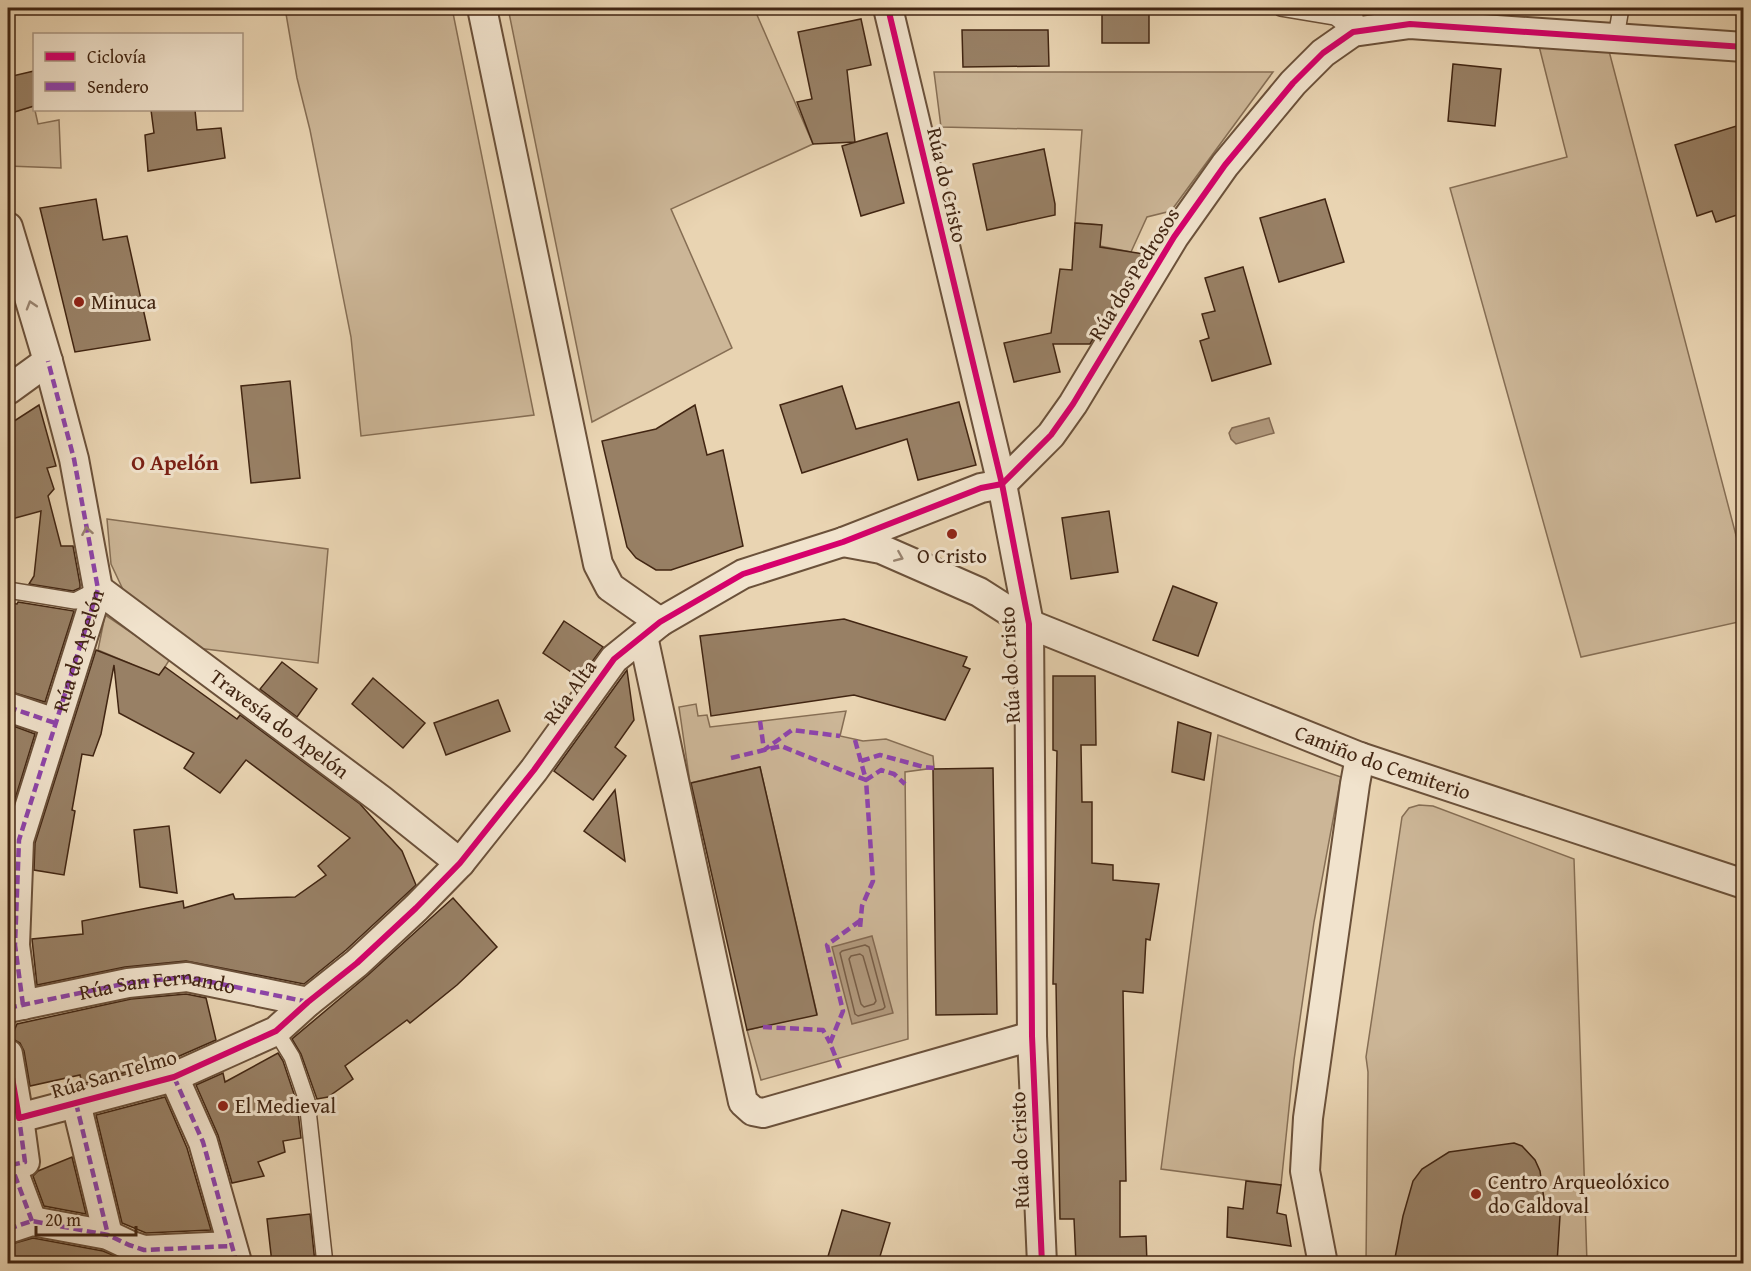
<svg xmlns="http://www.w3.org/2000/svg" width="1751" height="1271" font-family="'Gentium Book Plus',serif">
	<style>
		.green { fill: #ccb697; stroke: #866e54; stroke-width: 1.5 }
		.water { fill: #b0987c; stroke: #846a52; stroke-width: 1.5 }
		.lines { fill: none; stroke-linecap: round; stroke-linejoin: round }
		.shore { stroke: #785e47; stroke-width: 1.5 }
		.building { fill: #988065; stroke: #412512; stroke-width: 1.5 }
		.service-casing { stroke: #6b513a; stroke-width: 18 }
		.minor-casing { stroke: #6b513a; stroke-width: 32 }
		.service { stroke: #f1e3cd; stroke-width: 15 }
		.minor { stroke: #f1e3cd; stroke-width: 28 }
		.quiet { stroke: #8e44ad; stroke-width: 4.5; stroke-dasharray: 9 4.5; stroke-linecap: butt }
		.cycleway-casing { stroke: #f1e3cd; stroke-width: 10 }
		.cycleway { stroke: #d6006c; stroke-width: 6 }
		.oneway { stroke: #998470 }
		.poi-dot { fill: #8f2418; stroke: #f1e3cd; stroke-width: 2 }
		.labels { text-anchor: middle; stroke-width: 6; stroke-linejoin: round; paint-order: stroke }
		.street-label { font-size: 21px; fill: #412512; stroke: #f1e3cd }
		.poi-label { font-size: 21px; fill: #412512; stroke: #f1e3cd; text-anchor: start }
		.neighbourhood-label { font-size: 22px; font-weight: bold; fill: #7a1f14; stroke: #f1e3cd }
	</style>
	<rect width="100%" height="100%" fill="#e9d4b2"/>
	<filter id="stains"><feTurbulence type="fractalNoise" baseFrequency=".00333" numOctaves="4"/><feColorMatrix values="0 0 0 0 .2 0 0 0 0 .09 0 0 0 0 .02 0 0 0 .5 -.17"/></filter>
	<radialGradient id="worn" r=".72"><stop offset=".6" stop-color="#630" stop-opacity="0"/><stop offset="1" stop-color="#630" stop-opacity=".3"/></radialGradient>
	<g class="green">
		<path d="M 285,8 L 452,8 L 534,415 L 361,436 L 351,337 L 310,130 L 297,78 Z"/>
		<path d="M 508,8 L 754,8 L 813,144 L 671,209 L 732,348 L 592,422 Z"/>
		<path d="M 1539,46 L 1609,51 L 1743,562 L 1743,621 L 1581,657 L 1450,188 L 1567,157 Z"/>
		<path d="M 934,72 L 1273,72 L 1171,211 L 1147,217 L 1131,252 L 1100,246 L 1101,225 L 1075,223 L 1082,130 L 941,127 Z"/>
		<path d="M 34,106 L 38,124 L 59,120 L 61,168 L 8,166 L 8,114 Z"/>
		<path d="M 107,519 L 328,549 L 318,663 L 197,648 L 126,596 L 111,564 Z"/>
		<path d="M 105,615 L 170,659 L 154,684 L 143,677 L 131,664 L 98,650 Z"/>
		<path d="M 696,704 L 698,716 L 707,715 L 710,727 L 846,711 L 840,736 L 863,741 L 886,739 L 933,756 L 934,768 L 905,772 L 908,1039 L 761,1080 L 747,1030 L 817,1014 L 760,767 L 690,783 L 679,707 Z"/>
		<path d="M 1218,735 L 1341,777 L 1314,922 L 1294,1060 L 1281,1185 L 1161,1169 Z"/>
		<path d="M 1419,805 L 1433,806 L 1574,859 L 1587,1263 L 1366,1263 L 1368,1072 L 1366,1057 L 1402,817 L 1409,808 Z"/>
	</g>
	<g class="water">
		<path d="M 1269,418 L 1274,433 L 1236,444 L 1231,439 L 1229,433 L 1232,428 Z"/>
		<path d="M 872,936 L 893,1013 L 852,1024 L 832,947 Z"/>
	</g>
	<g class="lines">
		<g class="shore">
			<path d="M 865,945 L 869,947 L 885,1007 L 883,1009 L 858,1016 L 855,1014 L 840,953 L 842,951 Z"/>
			<path d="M 860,954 L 863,956 L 876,1001 L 874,1004 L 864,1007 L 861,1004 L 849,959 L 851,956 Z"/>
		</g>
	</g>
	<g class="building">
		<rect x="1102" y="11" width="47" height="32"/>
		<path d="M 861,19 L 871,65 L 847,70 L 855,142 L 813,144 L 797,102 L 812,99 L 798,32 Z"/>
		<path d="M 962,30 L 1048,30 L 1049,66 L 963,67 Z"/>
		<path d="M 1453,64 L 1501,69 L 1495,126 L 1448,121 Z"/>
		<path d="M 34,71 L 34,106 L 8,114 L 8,77 Z"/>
		<path d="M 151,110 L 195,110 L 197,130 L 221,128 L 225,158 L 148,171 L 145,135 L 154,133 Z"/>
		<path d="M 1743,124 L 1743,213 L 1716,222 L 1712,211 L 1697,216 L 1675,145 Z"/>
		<path d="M 887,133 L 904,203 L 861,216 L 842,146 Z"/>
		<path d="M 1044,149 L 1055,204 L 1055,215 L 987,230 L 973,164 Z"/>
		<path d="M 96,199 L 103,240 L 127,236 L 150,340 L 75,352 L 40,208 Z"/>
		<path d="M 1325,199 L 1344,262 L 1279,282 L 1260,218 Z"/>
		<path d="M 1075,223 L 1102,225 L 1100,247 L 1144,254 L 1090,344 L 1053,344 L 1060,372 L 1014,382 L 1004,343 L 1051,333 L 1060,269 L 1072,270 Z"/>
		<path d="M 1243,267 L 1271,364 L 1212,381 L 1200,341 L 1209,338 L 1202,314 L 1215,311 L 1205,278 Z"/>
		<path d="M 290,381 L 300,478 L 251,483 L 241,386 Z"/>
		<path d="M 842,386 L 856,429 L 959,402 L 976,465 L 918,480 L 907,439 L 802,473 L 780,405 Z"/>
		<path d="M 39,405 L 56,466 L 47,468 L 54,489 L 48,496 L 61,546 L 73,546 L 80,584 L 80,588 L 73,591 L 29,584 L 34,576 L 41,511 L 8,520 L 8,425 Z"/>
		<path d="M 695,405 L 707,455 L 723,450 L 743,546 L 671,570 L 656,570 L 636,558 L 627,547 L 602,441 L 656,429 Z"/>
		<path d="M 1109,511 L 1118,572 L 1071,579 L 1062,518 Z"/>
		<path d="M 1173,586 L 1217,603 L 1198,656 L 1153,640 Z"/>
		<path d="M 18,602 L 74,611 L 45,702 L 8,691 L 8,603 L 17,604 Z"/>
		<path d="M 844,619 L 967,657 L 963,666 L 970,669 L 945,720 L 854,695 L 711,716 L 700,636 Z"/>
		<path d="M 564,621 L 603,647 L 580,678 L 543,653 Z"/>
		<path d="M 96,650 L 159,675 L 165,667 L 237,719 L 240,715 L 360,804 L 402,851 L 416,885 L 346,950 L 304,984 L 186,961 L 125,967 L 37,985 L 32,939 L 83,934 L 82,921 L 183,901 L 184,908 L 233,894 L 235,899 L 295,897 L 326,875 L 318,866 L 350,838 L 246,760 L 220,793 L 184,768 L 194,753 L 119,713 L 114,665 L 101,734 L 93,756 L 82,754 L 72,810 L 75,811 L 64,875 L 34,870 L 35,843 Z"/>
		<path d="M 282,662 L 317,689 L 297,717 L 260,689 Z"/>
		<path d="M 627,670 L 634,720 L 615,747 L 626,756 L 593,800 L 554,771 Z"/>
		<path d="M 1053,676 L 1095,676 L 1096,745 L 1081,745 L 1082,802 L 1092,802 L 1092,863 L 1113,865 L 1113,880 L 1159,884 L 1150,940 L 1146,939 L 1143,993 L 1123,991 L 1126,1181 L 1120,1181 L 1120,1237 L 1146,1236 L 1147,1263 L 1076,1263 L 1074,1219 L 1060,1219 L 1056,984 L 1053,984 L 1057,751 L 1053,750 Z"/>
		<path d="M 373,678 L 425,723 L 403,748 L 352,704 Z"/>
		<path d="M 498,700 L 510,731 L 446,755 L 434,723 Z"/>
		<path d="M 1178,722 L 1211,733 L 1204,780 L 1172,772 Z"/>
		<path d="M 8,724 L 35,734 L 8,822 Z"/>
		<path d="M 760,767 L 817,1015 L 747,1030 L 691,783 Z"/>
		<path d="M 993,768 L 997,1014 L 936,1015 L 933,769 Z"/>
		<path d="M 615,790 L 625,861 L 584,831 Z"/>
		<path d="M 169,826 L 177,893 L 140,887 L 134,830 Z"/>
		<path d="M 453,898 L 497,947 L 457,985 L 410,1023 L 407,1020 L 345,1066 L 353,1079 L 328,1097 L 317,1099 L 301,1054 L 292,1039 L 368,975 Z"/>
		<path d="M 186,994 L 206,998 L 216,1040 L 168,1061 L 82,1084 L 80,1075 L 30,1086 L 24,1051 L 20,1043 L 11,1038 L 17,1024 L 131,999 Z"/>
		<path d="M 278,1053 L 283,1061 L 297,1103 L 301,1138 L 283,1141 L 285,1152 L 258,1162 L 264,1176 L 232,1183 L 218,1135 L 196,1085 L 223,1073 L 225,1082 Z"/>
		<path d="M 165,1097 L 187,1148 L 211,1230 L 146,1233 L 122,1223 L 96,1115 Z"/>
		<path d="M 1514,1143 L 1522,1146 L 1535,1160 L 1540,1171 L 1545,1206 L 1560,1216 L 1557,1263 L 1394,1263 L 1403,1216 L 1413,1181 L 1422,1169 L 1449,1152 Z"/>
		<path d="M 72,1157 L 86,1214 L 44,1206 L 33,1176 L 38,1171 Z"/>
		<path d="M 1246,1181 L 1281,1185 L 1277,1213 L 1286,1215 L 1291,1246 L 1227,1237 L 1228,1207 L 1243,1209 Z"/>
		<path d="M 842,1210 L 890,1223 L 878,1263 L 826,1263 Z"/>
		<path d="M 310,1214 L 315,1263 L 272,1263 L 267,1219 Z"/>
		<path d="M 33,1238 L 103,1251 L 132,1263 L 8,1263 L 8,1245 Z"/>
	</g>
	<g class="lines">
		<defs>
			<g id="service">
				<path d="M 1281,8 L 1335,17 L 1349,28"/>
				<path d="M 1616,37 L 1621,8"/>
				<path d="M 8,590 L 75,601 L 98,589"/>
				<path d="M 276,1031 L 292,1057 L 307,1101 L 325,1264"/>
			</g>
			<g id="minor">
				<path d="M 482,8 L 598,564 L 610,587 L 660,622"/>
				<path d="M 888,8 L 1002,484 L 1029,624 L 1032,1036 L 1042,1264"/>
				<path d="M 1345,8 L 1353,32"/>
				<path d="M 8,227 L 48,361 L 74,459 L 98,589 L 19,840 L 15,945 L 23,1005"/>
				<path d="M 8,390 L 48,361"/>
				<path id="s1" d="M 843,542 L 881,549 L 979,592 L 1029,624 L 1360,757 L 1744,884"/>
				<path id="s2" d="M 98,589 L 380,799 L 460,863"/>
				<path d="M 643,636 L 743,1102 L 753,1111 L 763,1113 L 1032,1036"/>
				<path d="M 8,707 L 55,723"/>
				<path id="s3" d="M 8,1008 L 128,983 L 187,977 L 308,1002"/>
				<path d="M 8,1054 L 19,1118 L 174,1077 L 276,1031 L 308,1002 L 357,963 L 416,908 L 460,863 L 534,770 L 614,659 L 660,622 L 743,574 L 843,542 L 981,488 L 1002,484 L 1051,435 L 1073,404 L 1174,237 L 1225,165 L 1293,83 L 1323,53 L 1353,32 L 1410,24 L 1744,47"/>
				<path d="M 174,1077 L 203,1142 L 237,1262"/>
				<path d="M 76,1103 L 108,1235"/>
				<path d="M 11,1165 L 25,1162 L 19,1118"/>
				<path d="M 8,1166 L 11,1165 L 32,1221"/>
				<path d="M 8,1229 L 32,1221 L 108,1235 L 129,1245 L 144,1250 L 231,1246"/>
				<path d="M 1323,1264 L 1305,1171 L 1308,1118 L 1355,784 L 1360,757"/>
			</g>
		</defs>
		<use href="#service" class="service-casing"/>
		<use href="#minor" class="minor-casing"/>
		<use href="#service" class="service"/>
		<use href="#minor" class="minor"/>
		<g class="quiet">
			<path d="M 8,707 L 55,723"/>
			<path d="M 760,721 L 764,750 L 792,730 L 840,736"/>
			<path d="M 855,740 L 866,780 L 881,770 L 894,774 L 905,784"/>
			<path d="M 731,758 L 781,746 L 866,780 L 873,881 L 862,906 L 860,928"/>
			<path d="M 861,761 L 880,755 L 924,767 L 934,768"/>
			<path id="s4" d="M 23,1005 L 15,945 L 19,840 L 98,589 L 74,459 L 48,361"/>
			<path d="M 8,1008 L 128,983 L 187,977 L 308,1002"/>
			<path d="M 763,1027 L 823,1030 L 830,1043"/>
			<path d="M 840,1068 L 830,1043 L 843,1011 L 827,945 L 861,920"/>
			<path d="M 174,1077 L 203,1142 L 237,1264"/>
			<path d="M 76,1103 L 108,1235"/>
			<path d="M 11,1165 L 25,1162 L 19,1118"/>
			<path d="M 8,1166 L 11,1165 L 32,1221"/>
			<path d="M 8,1229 L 32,1221 L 108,1235 L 129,1245 L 144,1250 L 231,1246"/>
		</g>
		<defs>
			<g id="cycleway">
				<path d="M 888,8 L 1002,484 L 1029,624 L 1032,1036 L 1042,1264"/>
				<path d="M 8,1054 L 19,1118 L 174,1077 L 276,1031 L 308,1002 L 357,963 L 416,908 L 460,863 L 534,770 L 614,659 L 660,622 L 743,574 L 843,542 L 981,488 L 1002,484 L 1051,435 L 1073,404 L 1174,237 L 1225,165 L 1293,83 L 1323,53 L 1353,32 L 1410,24 L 1744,47"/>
			</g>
		</defs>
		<use href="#cycleway" class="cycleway-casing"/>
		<use href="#cycleway" class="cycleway"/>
	</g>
	<defs><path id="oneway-chevron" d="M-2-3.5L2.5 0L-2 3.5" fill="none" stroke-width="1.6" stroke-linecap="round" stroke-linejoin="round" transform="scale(1.5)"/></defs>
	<g class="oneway">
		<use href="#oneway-chevron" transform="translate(31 305) rotate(-107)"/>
		<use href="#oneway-chevron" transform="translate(87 531) rotate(-100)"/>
		<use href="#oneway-chevron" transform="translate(899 557) rotate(23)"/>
	</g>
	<g class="poi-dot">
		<circle cx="79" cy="302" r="6"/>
		<circle cx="952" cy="534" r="6"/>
		<circle cx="223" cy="1106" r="6"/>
		<circle cx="1476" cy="1194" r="6"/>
	</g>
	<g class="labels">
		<g class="street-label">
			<text transform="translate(947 185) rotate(77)" y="7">Rúa do Cristo</text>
			<text transform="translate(1134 274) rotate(-58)" y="7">Rúa dos Pedrosos</text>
			<text dy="7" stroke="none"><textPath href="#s4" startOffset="364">Rúa do Apelón</textPath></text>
			<text transform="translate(1010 665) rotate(-93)" y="7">Rúa do Cristo</text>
			<text transform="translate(570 692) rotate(-54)" y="7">Rúa Alta</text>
			<text dy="7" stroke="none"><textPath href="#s2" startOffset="226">Travesía do Apelón</textPath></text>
			<text dy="7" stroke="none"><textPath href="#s1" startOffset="585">Camiño do Cemiterio</textPath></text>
			<text dy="7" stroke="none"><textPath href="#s3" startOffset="152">Rúa San Fernando</textPath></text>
			<text transform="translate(114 1074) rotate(-16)" y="7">Rúa San Telmo</text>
			<text transform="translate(1020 1150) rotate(-92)" y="7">Rúa do Cristo</text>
		</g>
		<g class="poi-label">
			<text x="91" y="309">Minuca</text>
			<text x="952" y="563" text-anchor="middle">O Cristo</text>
			<text x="235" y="1113">El Medieval</text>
			<text x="1488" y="1189">Centro Arqueolóxico<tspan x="1488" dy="24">do Caldoval</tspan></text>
		</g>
		<g class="neighbourhood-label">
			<text x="175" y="470">O Apelón</text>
		</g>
	</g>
	<rect width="1751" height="1271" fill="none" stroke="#e9d4b2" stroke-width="30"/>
	<rect x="9" y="9" width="1733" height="1253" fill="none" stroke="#412512" stroke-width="3"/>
	<rect x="15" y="15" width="1721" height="1241" fill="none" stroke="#412512" stroke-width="1.5"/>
	<rect x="33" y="33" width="210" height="78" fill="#f1e3cd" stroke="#ab9782" stroke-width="1.5"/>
	<rect x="45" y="52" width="30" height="9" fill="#d6006c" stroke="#ab9782" stroke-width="1.5"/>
	<text x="87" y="63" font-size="18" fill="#412512">Ciclovía</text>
	<rect x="45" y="82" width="30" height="9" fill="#8e44ad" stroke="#ab9782" stroke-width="1.5"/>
	<text x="87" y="93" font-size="18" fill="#412512">Sendero</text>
	<path d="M36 1226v9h100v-9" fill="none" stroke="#412512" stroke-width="3"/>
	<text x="45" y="1226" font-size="18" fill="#412512" stroke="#f1e3cd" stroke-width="4.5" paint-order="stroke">20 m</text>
	<rect width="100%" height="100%" filter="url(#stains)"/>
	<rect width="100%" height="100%" fill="url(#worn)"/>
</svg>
